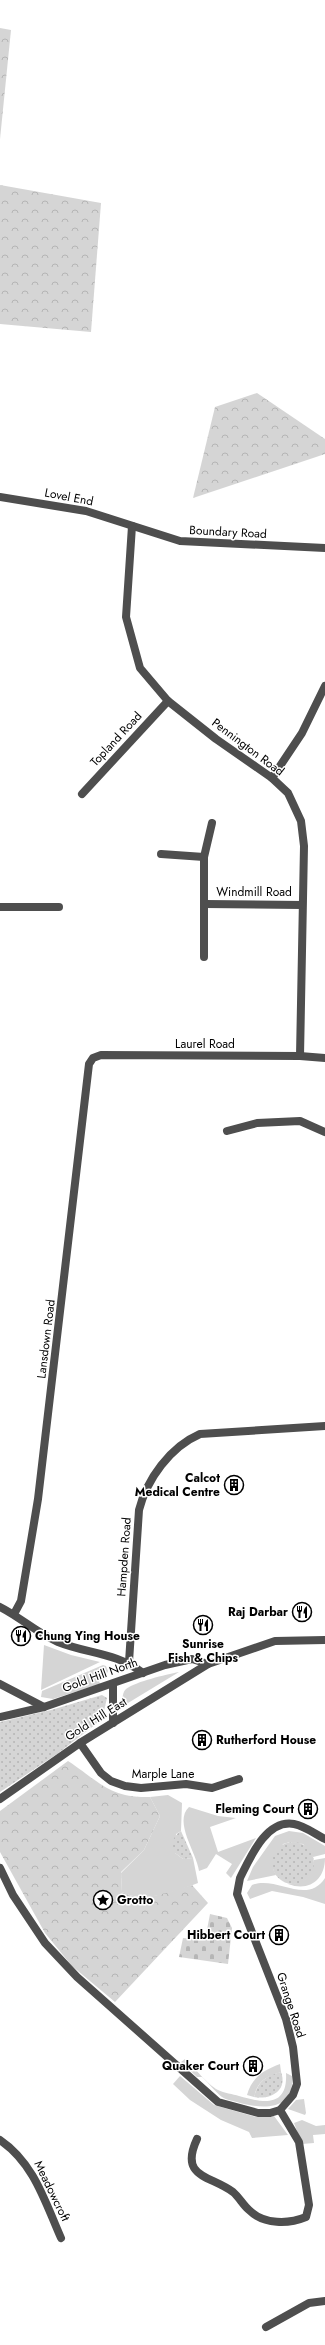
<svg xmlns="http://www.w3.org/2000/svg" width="325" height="2345" font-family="Jost,sans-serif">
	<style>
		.green { fill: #d5d5d5 }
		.forest { fill: url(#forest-crowns) }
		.cemetery { fill: url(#cemetery-stones) }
		.park { fill: url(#park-dots) }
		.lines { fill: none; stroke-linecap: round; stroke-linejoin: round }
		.minor { stroke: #4e4e4e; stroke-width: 8 }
		.labels { text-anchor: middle; stroke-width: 3; stroke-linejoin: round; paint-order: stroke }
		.street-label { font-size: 12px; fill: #000; stroke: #fff }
		.poi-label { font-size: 12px; font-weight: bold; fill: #000; stroke: #fff; text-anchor: end }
	</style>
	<defs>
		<pattern id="forest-crowns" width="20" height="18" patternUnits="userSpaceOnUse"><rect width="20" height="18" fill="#d5d5d5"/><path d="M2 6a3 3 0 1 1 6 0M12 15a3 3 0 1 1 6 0" fill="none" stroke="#b5b5b5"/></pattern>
		<pattern id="cemetery-stones" width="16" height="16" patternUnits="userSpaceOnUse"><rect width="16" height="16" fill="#d5d5d5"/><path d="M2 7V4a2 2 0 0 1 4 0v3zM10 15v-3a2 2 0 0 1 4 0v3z" fill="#b5b5b5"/></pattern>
		<pattern id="park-dots" width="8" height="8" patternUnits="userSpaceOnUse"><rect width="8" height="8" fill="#d5d5d5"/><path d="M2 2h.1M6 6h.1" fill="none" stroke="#b5b5b5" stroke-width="1.8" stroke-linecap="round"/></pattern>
	</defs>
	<rect width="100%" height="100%" fill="#fff"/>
	<g class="green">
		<path d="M 44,1645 L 71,1655 L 100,1662 L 41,1690 Z"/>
		<path d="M 103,1665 L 106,1666 L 108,1671 L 105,1678 L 99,1681 L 100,1684 L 53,1699 L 41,1697 L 42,1691 Z"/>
		<path d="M 179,1672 L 128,1703 L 123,1701 C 122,1697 123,1692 126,1689 C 137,1681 165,1675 179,1672 Z"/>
		<path d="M 168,1795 L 182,1803 L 181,1831 L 176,1834 L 175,1853 L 183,1859 L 193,1858 L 198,1883 C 177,1891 143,1904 122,1892 L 121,1873 L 144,1850 L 160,1816 L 150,1797 Z"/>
		<path d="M 189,1807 L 218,1816 L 236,1818 L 210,1827 L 218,1852 L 256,1838 L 231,1878 L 226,1873 L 232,1864 L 216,1854 L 207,1868 L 199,1871 C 197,1853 173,1822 189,1807 Z"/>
		<path d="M 289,1831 L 303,1833 L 325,1846 L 325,1854 L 313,1857 L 303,1844 L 290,1842 L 283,1844 L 273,1869 L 276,1875 L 247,1881 L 253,1867 L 275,1836 Z"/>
		<path d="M 325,1858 C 325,1880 309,1892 288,1884 C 304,1884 313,1876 314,1860 Z"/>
		<path d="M 325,1878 L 325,1904 L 303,1897 L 272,1891 L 250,1899 L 247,1893 L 252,1885 C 276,1875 307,1906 325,1878 Z"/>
		<path d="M 185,2059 C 194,2067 208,2085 218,2090 C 224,2093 233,2094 239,2096 C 263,2103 288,2108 286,2073 L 292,2076 C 295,2111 263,2109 240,2103 C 235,2101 226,2100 222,2097 C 215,2092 209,2083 202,2077 L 197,2077 L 181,2062 Z"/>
		<path d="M 280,2064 L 281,2072 C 266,2077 258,2080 254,2097 L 247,2095 C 252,2077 264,2070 280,2064 Z"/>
		<path d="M 180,2076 L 214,2105 L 256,2117 L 274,2116 L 288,2135 L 252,2138 L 249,2132 L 221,2120 L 190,2100 L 173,2084 Z"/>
		<path d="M 304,2099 L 306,2113 L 305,2115 L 288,2109 L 296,2100 Z"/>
		<path d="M 302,2120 L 316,2126 L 325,2125 L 325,2134 L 313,2135 L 314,2143 L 302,2144 L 294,2123 Z"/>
	</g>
	<g class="forest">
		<path d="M 0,28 L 11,30 L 0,139 Z"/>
		<path d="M 0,185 L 101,203 L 91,332 L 0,324 Z"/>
		<path d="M 257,393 L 325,439 L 325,454 L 193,498 L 215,407 Z"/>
		<path d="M 68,1761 C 100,1782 109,1798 150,1797 L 160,1816 L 144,1850 L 121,1872 L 122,1892 C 143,1904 170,1891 192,1885 L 208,1903 L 115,2002 L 72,1966 L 45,1933 L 0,1852 L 0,1811 Z"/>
	</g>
	<path class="cemetery" d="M 210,1914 L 227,1918 L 232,1928 L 228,1964 L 179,1957 L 183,1938 L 205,1940 Z"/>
	<g class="park">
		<path d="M 102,1695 L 107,1698 L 104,1711 L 96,1724 L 57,1754 L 0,1792 L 0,1722 L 51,1710 Z"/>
		<path d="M 181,1831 L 193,1858 L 183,1859 L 175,1853 C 171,1844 172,1837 181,1831 Z"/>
		<circle cx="293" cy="1863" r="21"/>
		<path d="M 281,2072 C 288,2091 270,2100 254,2097 C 258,2081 266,2076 281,2072 Z"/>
	</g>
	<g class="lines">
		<g class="minor">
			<path d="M 0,497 L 86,511 L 180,541 L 325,548"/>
			<path d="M 132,526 L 126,617 L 140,668 L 168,701 L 216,739 L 272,778 L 288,793 L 301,821 L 304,846 L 300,1056"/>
			<path d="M 272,778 L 302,733 L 325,686"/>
			<path d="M 82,794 L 168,701"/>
			<path d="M 161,854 L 204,857"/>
			<path d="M 205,904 L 302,905"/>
			<path d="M 0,907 L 59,907"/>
			<path d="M 204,957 L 204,857 L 212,823"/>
			<path d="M 227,1131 L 257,1123 L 300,1121 L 325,1132"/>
			<path d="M 0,1607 C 20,1617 37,1633 58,1642 C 88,1654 115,1652 143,1673"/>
			<path d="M 14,1614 L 21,1601 L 38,1499 L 89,1064 L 93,1058 L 101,1055 L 300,1056 L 325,1058"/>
			<path d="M 129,1662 L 139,1510 C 147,1479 170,1447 200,1434 L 325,1426"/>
			<path d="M 0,1684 L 44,1707"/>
			<path d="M 0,1717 L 44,1707 L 165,1665 L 192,1659 L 208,1664"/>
			<path d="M 113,1723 L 113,1685"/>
			<path d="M 80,1743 L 101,1773 L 111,1781 L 125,1786 L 141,1788 L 186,1784 L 212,1788 L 239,1779"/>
			<path d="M 0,1799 L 80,1743 L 208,1664 L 275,1641 L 325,1640"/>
			<path d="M 0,1868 L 13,1895 L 45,1943 L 77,1977 L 218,2102 L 258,2113 L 270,2113 L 280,2110 L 293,2095 L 297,2084 L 293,2047 L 286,2019 L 237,1894 L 240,1878 C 250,1858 266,1819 294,1824 C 305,1826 315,1834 325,1839"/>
			<path d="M 197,2139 C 179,2178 210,2175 233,2192 C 239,2197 243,2205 249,2210 C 264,2225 289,2224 306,2217 L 309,2205 L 299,2142 L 280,2110"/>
			<path d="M 0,2140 C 34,2163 45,2202 61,2238"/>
			<path d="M 266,2327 L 309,2303 L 325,2301"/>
		</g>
	</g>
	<defs>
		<symbol id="building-ring" viewBox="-11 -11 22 22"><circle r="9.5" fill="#fff" stroke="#000" stroke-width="1.5"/><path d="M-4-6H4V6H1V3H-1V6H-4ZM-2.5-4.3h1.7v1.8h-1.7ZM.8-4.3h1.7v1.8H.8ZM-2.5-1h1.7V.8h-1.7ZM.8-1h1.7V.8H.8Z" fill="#000"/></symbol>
		<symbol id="restaurant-ring" viewBox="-11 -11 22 22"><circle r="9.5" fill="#fff" stroke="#000" stroke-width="1.5"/><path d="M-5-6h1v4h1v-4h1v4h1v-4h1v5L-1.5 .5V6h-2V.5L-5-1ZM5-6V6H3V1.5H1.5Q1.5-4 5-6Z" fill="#000"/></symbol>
		<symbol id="sight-ring" viewBox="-11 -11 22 22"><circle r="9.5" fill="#fff" stroke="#000" stroke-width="1.5"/><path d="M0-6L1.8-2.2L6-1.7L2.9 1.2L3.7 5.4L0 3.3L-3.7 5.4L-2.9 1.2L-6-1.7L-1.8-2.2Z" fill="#000"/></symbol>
	</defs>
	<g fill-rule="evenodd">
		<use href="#building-ring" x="223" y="1474" width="22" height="22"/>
		<use href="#restaurant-ring" x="291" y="1601" width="22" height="22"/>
		<use href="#restaurant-ring" x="192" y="1614" width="22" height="22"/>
		<use href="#restaurant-ring" x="10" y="1625" width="22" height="22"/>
		<use href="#building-ring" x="191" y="1729" width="22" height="22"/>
		<use href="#building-ring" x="297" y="1798" width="22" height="22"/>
		<use href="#sight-ring" x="92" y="1889" width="22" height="22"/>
		<use href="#building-ring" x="268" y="1924" width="22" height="22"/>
		<use href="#building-ring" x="242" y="2055" width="22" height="22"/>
	</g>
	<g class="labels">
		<g class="street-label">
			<text transform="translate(69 497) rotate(11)" y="4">Lovel End</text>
			<text transform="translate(228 532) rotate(3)" y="4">Boundary Road</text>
			<text transform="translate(116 739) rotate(-47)" y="4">Topland Road</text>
			<text transform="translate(248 747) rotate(37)" y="4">Pennington Road</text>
			<text x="254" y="896">Windmill Road</text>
			<text x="205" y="1048">Laurel Road</text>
			<text transform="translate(46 1339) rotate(-83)" y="4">Lansdown Road</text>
			<text transform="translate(124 1557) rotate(-86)" y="4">Hampden Road</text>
			<text transform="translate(100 1675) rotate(-20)" y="4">Gold Hill North</text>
			<text transform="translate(96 1719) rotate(-32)" y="4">Gold Hill East</text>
			<text x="163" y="1778">Marple Lane</text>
			<text transform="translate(291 2005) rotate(72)" y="4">Grange Road</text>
			<text transform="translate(52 2191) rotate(64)" y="4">Meadowcroft</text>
		</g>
		<g class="poi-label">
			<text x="220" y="1482">Calcot<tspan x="220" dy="14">Medical Centre</tspan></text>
			<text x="288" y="1616">Raj Darbar</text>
			<text x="35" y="1640" text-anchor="start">Chung Ying House</text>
			<text x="203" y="1648" text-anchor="middle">Sunrise<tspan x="203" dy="14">Fish &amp; Chips</tspan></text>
			<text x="216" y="1744" text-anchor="start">Rutherford House</text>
			<text x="294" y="1813">Fleming Court</text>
			<text x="117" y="1904" text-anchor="start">Grotto</text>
			<text x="265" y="1939">Hibbert Court</text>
			<text x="239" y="2070">Quaker Court</text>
		</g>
	</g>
</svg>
